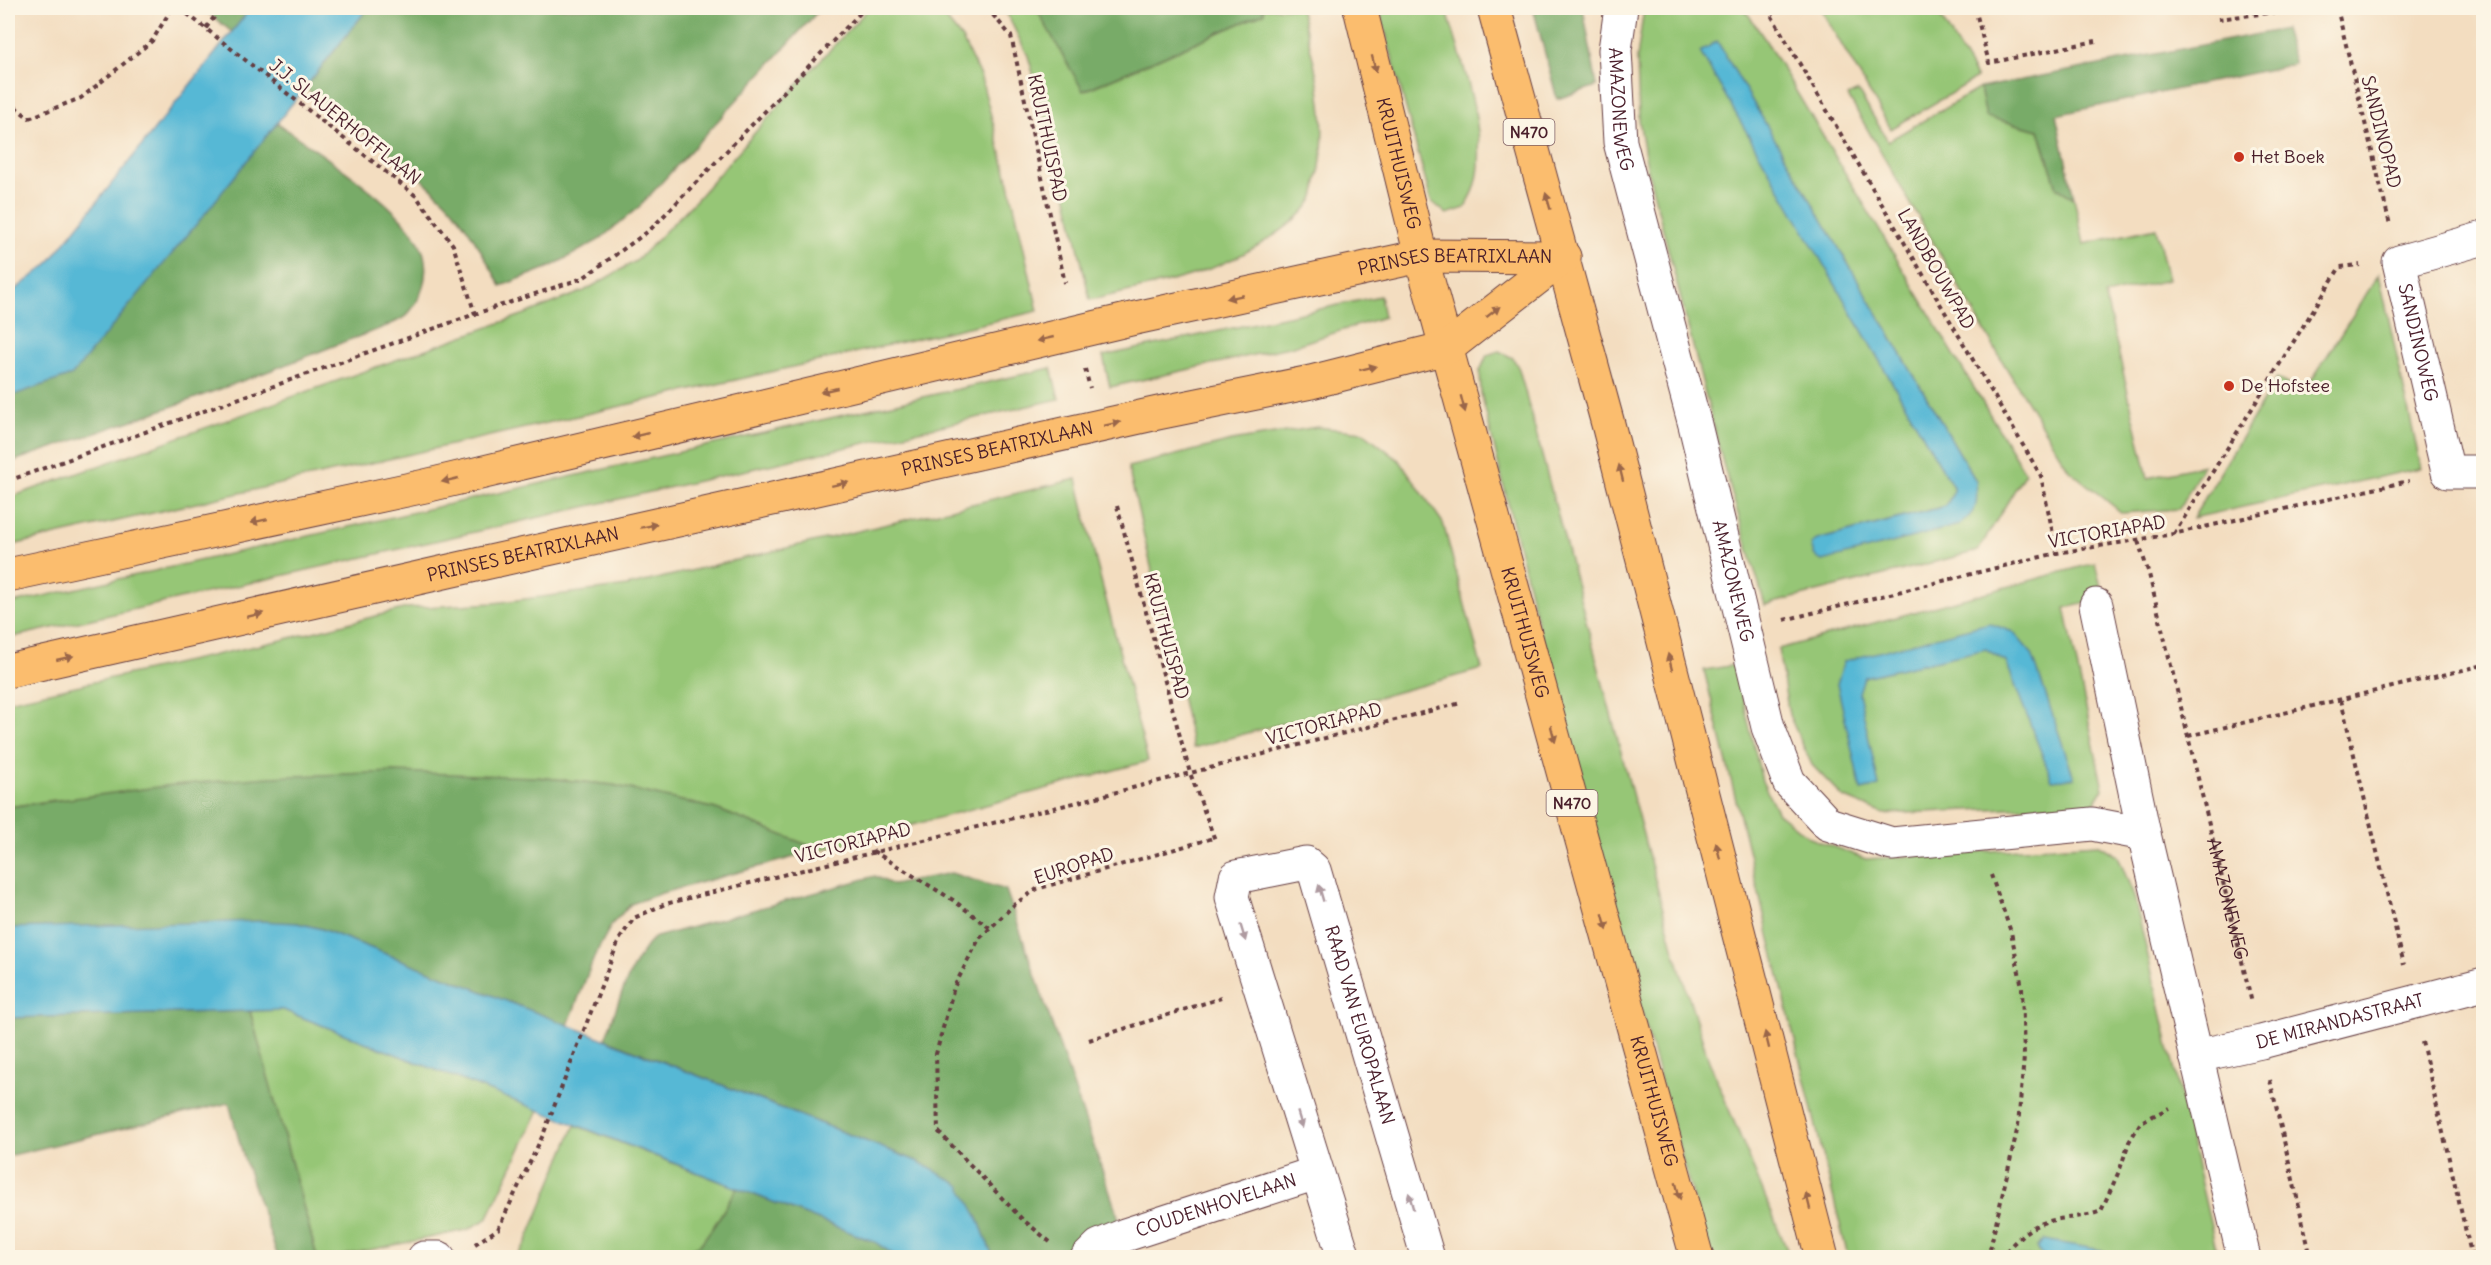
<svg xmlns="http://www.w3.org/2000/svg" width="2491" height="1265" font-family="Delius,sans-serif">
	<style>
		.green { fill: #96c676; stroke: #707250; stroke-width: 1.5; fill-rule: evenodd }
		.forest { fill: #78ab67; stroke: #616549; stroke-width: 1.5 }
		.water { fill: #56b8d5; stroke: #506c80; stroke-width: 1.5 }
		.lines { fill: none; stroke-linecap: round; stroke-linejoin: round }
		.street-casing { stroke: #633c41; stroke-width: 35 }
		.primary-casing { stroke: #633c41; stroke-width: 35 }
		.path { stroke: #633c41; stroke-width: 4; stroke-dasharray: 4.5 4.5; stroke-linecap: butt }
		.street { stroke: #fff; stroke-width: 33 }
		.primary { stroke: #fbbd6e; stroke-width: 33 }
		.oneway { fill: #9a6649 }
		.oneway2 { fill: #ae9aa0 }
		.poi-dot { fill: #c8321e; stroke: #fcf5e5; stroke-width: 2 }
		.labels { text-anchor: middle; stroke-width: 6; stroke-linejoin: round; paint-order: stroke }
		.shield { fill: #fcf5e5; stroke: #7f5f63; stroke-width: 1.5 }
		.shield-label { font-size: 16px; font-weight: bold; fill: #4a1f2b }
		.street-label { font-size: 18px; fill: #4a1f2b; stroke: #fcf5e5 }
		.poi-label { font-size: 18px; fill: #4a1f2b; stroke: #fcf5e5; text-anchor: start }
	</style>
	<rect width="100%" height="100%" fill="#fcf5e5"/>
	<filter id="ink" filterUnits="userSpaceOnUse"><feTurbulence type="fractalNoise" baseFrequency=".0167" numOctaves="2"/><feDisplacementMap in="SourceGraphic" scale="12" xChannelSelector="R" yChannelSelector="G"/><feConvolveMatrix kernelMatrix="1 2 1 2 8 2 1 2 1" color-interpolation-filters="sRGB"/></filter>
	<filter id="wash" filterUnits="userSpaceOnUse"><feTurbulence type="fractalNoise" baseFrequency=".008" numOctaves="4" result="noise"/><feDisplacementMap in="SourceGraphic" scale="24" xChannelSelector="R" yChannelSelector="G"/><feGaussianBlur stdDeviation="1.35" result="paint"/><feColorMatrix in="noise" values="0 0 0 0 0 0 0 0 0 0 0 0 0 0 0 0 0 1.4 0 .05"/><feComposite in="paint" operator="in"/></filter>
	<g filter="url(#wash)">
		<rect width="100%" height="100%" fill="#f3ddc0"/>
		<g class="green">
			<path d="M 869,8 L 937,8 L 962,39 L 981,78 L 1009,183 L 1038,311 L 8,546 L 8,498 L 525,314 L 584,291 L 636,261 L 697,199 L 786,97 Z"/>
			<path d="M 1004,8 L 1036,8 L 1084,91 L 1264,13 L 1263,8 L 1300,8 C 1315,63 1331,120 1318,177 C 1316,184 1316,193 1313,199 C 1304,214 1287,227 1273,236 C 1215,276 1157,285 1090,300 L 1061,171 L 1028,56 Z"/>
			<path d="M 1379,8 L 1446,8 C 1460,56 1491,138 1475,187 C 1473,194 1468,201 1465,208 L 1447,214 L 1431,201 Z"/>
			<path d="M 1644,8 L 1744,8 L 1766,41 L 2025,473 L 1978,551 L 1765,605 L 1724,467 L 1647,167 L 1639,120 L 1637,58 ZM 1717,42 L 1976,481 L 1959,525 L 1817,540 L 1946,506 L 1953,493 L 1953,487 Z"/>
			<path d="M 1820,8 L 1935,8 L 1977,78 L 1891,129 Z"/>
			<path d="M 1980,88 L 1986,117 L 2039,130 L 2057,188 L 2074,198 L 2084,244 L 2156,228 L 2168,280 L 2105,295 L 2148,478 L 2203,465 L 2179,509 L 2122,513 L 2069,470 L 2004,364 L 1848,96 L 1858,91 L 1888,141 Z"/>
			<path d="M 2379,274 L 2421,468 L 2193,518 L 2277,378 L 2303,394 Z"/>
			<path d="M 1380,296 L 1384,317 L 1293,346 L 1110,387 L 1103,356 Z"/>
			<path d="M 1499,351 L 1513,358 L 1519,369 L 1673,947 L 1709,1061 L 1790,1257 L 1709,1257 L 1554,691 L 1481,393 L 1480,371 L 1487,355 Z"/>
			<path d="M 1051,368 L 1059,399 L 8,638 L 8,604 Z"/>
			<path d="M 1317,427 L 1363,432 L 1400,461 L 1443,523 L 1482,669 L 1193,748 L 1128,467 L 1232,441 Z"/>
			<path d="M 1077,479 L 1096,561 L 1148,761 L 820,850 L 716,809 L 613,785 L 536,777 L 55,800 L 8,807 L 8,701 L 282,640 L 407,608 L 494,603 L 627,586 Z"/>
			<path d="M 2095,563 L 2104,599 L 2065,608 L 2103,789 L 2094,804 L 1884,814 L 1843,797 L 1812,765 L 1789,715 L 1778,649 Z"/>
			<path d="M 1735,665 L 1762,781 L 1778,813 L 1810,838 L 1866,859 L 2098,844 L 2118,856 L 2134,896 L 2218,1257 L 2115,1257 L 2101,1250 L 2037,1247 L 2044,1257 L 1848,1257 L 1704,670 Z"/>
			<path d="M 283,1010 L 539,1110 L 487,1219 L 467,1230 L 336,1257 L 317,1257 L 250,1011 Z"/>
			<path d="M 575,1125 L 737,1188 L 716,1223 L 700,1245 L 667,1257 L 516,1258 L 526,1243 Z"/>
		</g>
		<g class="forest">
			<path d="M 202,8 L 251,8 L 232,32 Z"/>
			<path d="M 368,8 L 821,8 L 640,206 L 599,240 L 550,267 L 501,286 C 484,257 469,225 445,201 C 403,159 352,124 305,88 Z"/>
			<path d="M 1036,8 L 1263,8 L 1264,13 L 1083,91 Z"/>
			<path d="M 1533,8 L 1583,8 L 1597,86 L 1557,99 Z"/>
			<path d="M 2284,29 L 2295,64 L 2056,115 L 2074,198 L 2057,188 L 2039,130 L 1986,117 L 1980,88 Z"/>
			<path d="M 277,123 C 315,151 412,209 424,255 C 429,276 422,298 408,314 C 399,324 356,337 341,343 C 232,387 119,425 8,463 L 8,397 L 72,374 Z"/>
			<path d="M 395,772 L 536,777 L 613,785 L 716,809 L 820,850 L 662,893 L 631,904 L 612,924 L 595,955 L 568,1025 L 322,929 L 297,923 L 8,928 L 8,807 L 173,785 L 269,777 Z"/>
			<path d="M 951,873 L 1006,890 L 1132,1257 L 993,1257 L 977,1216 L 919,1162 L 605,1039 C 618,1005 628,966 653,938 L 875,876 L 893,885 Z"/>
			<path d="M 250,1011 L 317,1257 L 278,1257 L 244,1159 L 229,1103 L 8,1156 L 8,1018 Z"/>
			<path d="M 737,1188 L 875,1242 L 897,1257 L 667,1258 L 700,1245 L 716,1223 Z"/>
		</g>
		<g class="water">
			<path d="M 251,8 L 368,8 L 204,215 L 72,375 L 8,397 L 8,292 L 16,289 L 47,265 Z"/>
			<path d="M 1717,41 L 1976,481 C 1978,504 1978,511 1959,525 L 1823,561 C 1814,558 1813,553 1811,544 L 1817,540 L 1946,506 L 1953,493 L 1953,487 L 1700,52 Z"/>
			<path d="M 1989,623 L 2013,632 L 2032,654 L 2074,778 L 2052,780 L 2006,662 L 1986,649 L 1864,677 L 1859,693 L 1879,786 L 1861,790 L 1837,684 L 1844,661 Z"/>
			<path d="M 261,921 L 297,923 L 322,929 L 919,1162 L 960,1185 L 977,1216 L 993,1257 L 897,1257 L 875,1242 L 283,1010 L 8,1018 L 8,928 Z"/>
			<path d="M 2044,1240 L 2101,1250 L 2115,1257 L 2044,1257 L 2037,1247 Z"/>
		</g>
	</g>
	<g filter="url(#ink)">
		<g class="lines">
			<defs>
				<g id="street">
					<path id="s2" d="M 1621,8 L 1615,50 L 1620,142 L 1695,425 L 1768,727 L 1789,782 L 1828,824 L 1892,844 L 2092,824 L 2144,834"/>
					<path id="s3" d="M 2484,238 L 2399,262 L 2448,472 L 2484,472"/>
					<path d="M 2096,605 L 2144,834 L 2244,1258"/>
					<path id="s4" d="M 2196,1056 L 2261,1042 L 2484,984"/>
					<path d="M 424,1258 L 439,1258"/>
					<path id="s5" d="M 1087,1258 L 1099,1246 L 1125,1235 L 1316,1173"/>
					<path id="s6" d="M 1344,1258 L 1232,897 L 1236,877 L 1306,863 L 1314,870 L 1428,1258"/>
				</g>
				<g id="primary">
					<path id="s7" d="M 1360,8 L 1421,256 L 1697,1258"/>
					<path d="M 1494,8 L 1608,424 L 1822,1258"/>
					<path id="s8" d="M 8,575 L 425,486 L 1131,319 L 1421,256 L 1564,257"/>
					<path id="s9" d="M 8,671 L 449,571 L 1158,413 L 1311,382 L 1422,354 L 1447,348 L 1564,257"/>
				</g>
			</defs>
			<use href="#street" class="street-casing"/>
			<use href="#primary" class="primary-casing"/>
			<g class="path">
				<path d="M 180,8 L 416,196 L 453,245 L 475,314"/>
				<path d="M 987,8 L 1011,36 L 1065,283"/>
				<path d="M 1767,8 L 2041,476 L 2057,553"/>
				<path d="M 1975,8 L 1989,63 L 2096,41"/>
				<path d="M 2337,8 L 2390,225"/>
				<path d="M 2218,19 L 2309,8"/>
				<path d="M 206,28 L 221,8"/>
				<path d="M 8,101 L 29,118 L 81,98 L 152,41 L 172,8"/>
				<path d="M 1085,369 L 1090,388"/>
				<path d="M 8,481 L 475,314 L 583,278 L 650,230 L 865,8"/>
				<path d="M 1117,506 L 1190,773 L 1215,840"/>
				<path d="M 2174,534 L 2340,267 L 2360,265"/>
				<path id="s1" d="M 2138,541 L 2149,574 L 2252,1003"/>
				<path d="M 1784,620 L 2057,553 L 2173,534 L 2409,481"/>
				<path d="M 2341,700 L 2404,965"/>
				<path d="M 2188,736 L 2484,665"/>
				<path d="M 873,851 L 953,900 L 990,928"/>
				<path d="M 1089,1040 L 1221,998"/>
				<path d="M 2422,1042 L 2472,1258"/>
				<path d="M 2270,1080 L 2311,1258"/>
				<path d="M 1050,1242 L 1021,1218 L 938,1131 L 936,1054 L 954,987 L 979,939 L 1016,903 L 1037,889 L 1213,838"/>
				<path d="M 475,1244 L 498,1229 L 543,1135 L 619,940 L 634,918 L 665,904 L 1078,802 L 1461,703"/>
				<path d="M 1988,1258 L 2018,1126 L 2024,1057 L 2022,987 L 2011,932 L 1991,875"/>
				<path d="M 2000,1258 C 2012,1245 2024,1230 2040,1224 C 2060,1216 2082,1219 2101,1211 L 2120,1169 L 2129,1142 L 2141,1122 L 2169,1108"/>
			</g>
			<use href="#street" class="street"/>
			<use href="#primary" class="primary"/>
		</g>
		<defs><path id="oneway-solid" d="M-6-.8H1V-3.2L6.5 0L1 3.2V.8H-6Z" transform="scale(1.5)"/></defs>
		<g class="oneway">
			<use href="#oneway-solid" transform="translate(1374 64) rotate(76)"/>
			<use href="#oneway-solid" transform="translate(1548 201) rotate(-106)"/>
			<use href="#oneway-solid" transform="translate(1235 297) rotate(168)"/>
			<use href="#oneway-solid" transform="translate(1493 312) rotate(-38)"/>
			<use href="#oneway-solid" transform="translate(1045 339) rotate(167)"/>
			<use href="#oneway-solid" transform="translate(1368 368) rotate(-14)"/>
			<use href="#oneway-solid" transform="translate(829 390) rotate(167)"/>
			<use href="#oneway-solid" transform="translate(1463 404) rotate(75)"/>
			<use href="#oneway-solid" transform="translate(1112 424) rotate(-12)"/>
			<use href="#oneway-solid" transform="translate(640 435) rotate(167)"/>
			<use href="#oneway-solid" transform="translate(1621 473) rotate(-104)"/>
			<use href="#oneway-solid" transform="translate(450 480) rotate(167)"/>
			<use href="#oneway-solid" transform="translate(840 484) rotate(-12)"/>
			<use href="#oneway-solid" transform="translate(259 521) rotate(168)"/>
			<use href="#oneway-solid" transform="translate(649 526) rotate(-12)"/>
			<use href="#oneway-solid" transform="translate(255 615) rotate(-13)"/>
			<use href="#oneway-solid" transform="translate(65 658) rotate(-13)"/>
			<use href="#oneway-solid" transform="translate(1670 662) rotate(-104)"/>
			<use href="#oneway-solid" transform="translate(1553 734) rotate(75)"/>
			<use href="#oneway-solid" transform="translate(1718 851) rotate(-104)"/>
			<use href="#oneway-solid" transform="translate(1605 922) rotate(75)"/>
			<use href="#oneway-solid" transform="translate(1767 1040) rotate(-104)"/>
			<use href="#oneway-solid" transform="translate(1678 1191) rotate(75)"/>
			<use href="#oneway-solid" transform="translate(1808 1201) rotate(-104)"/>
		</g>
		<g class="oneway2">
			<use href="#oneway-solid" transform="translate(1321 893) rotate(-106)"/>
			<use href="#oneway-solid" transform="translate(1243 933) rotate(73)"/>
			<use href="#oneway-solid" transform="translate(1300 1120) rotate(73)"/>
			<use href="#oneway-solid" transform="translate(1411 1201) rotate(-106)"/>
		</g>
	</g>
	<g class="poi-dot">
		<circle cx="2239" cy="157" r="6"/>
		<circle cx="2229" cy="386" r="6"/>
	</g>
	<g class="labels">
		<g class="shield">
			<rect x="1503.5" y="119" width="51" height="26" rx="4.5"/>
			<rect x="1546.5" y="790" width="51" height="26" rx="4.5"/>
		</g>
		<g class="shield-label">
			<text x="1529" y="138">N470</text>
			<text x="1572" y="809">N470</text>
		</g>
		<g class="street-label">
			<text dy="6" stroke="none"><textPath href="#s2" startOffset="102">AMAZONEWEG</textPath></text>
			<text transform="translate(345 122) rotate(39)" y="6">J.J. SLAUERHOFFLAAN</text>
			<text transform="translate(2381 132) rotate(76)" y="6">SANDINOPAD</text>
			<text transform="translate(1047 138) rotate(78)" y="6">KRUITHUISPAD</text>
			<text dy="6" stroke="none"><textPath href="#s7" startOffset="160">KRUITHUISWEG</textPath></text>
			<text dy="6" stroke="none"><textPath href="#s8" startOffset="1482">PRINSES BEATRIXLAAN</textPath></text>
			<text transform="translate(1936 269) rotate(60)" y="6">LANDBOUWPAD</text>
			<text dy="6" stroke="none"><textPath href="#s3" startOffset="171">SANDINOWEG</textPath></text>
			<text dy="6" stroke="none"><textPath href="#s9" startOffset="1014">PRINSES BEATRIXLAAN</textPath></text>
			<text transform="translate(2107 532) rotate(-10)" y="6">VICTORIAPAD</text>
			<text dy="6" stroke="none"><textPath href="#s9" startOffset="528">PRINSES BEATRIXLAAN</textPath></text>
			<text dy="6" stroke="none"><textPath href="#s2" startOffset="588">AMAZONEWEG</textPath></text>
			<text dy="6" stroke="none"><textPath href="#s7" startOffset="646">KRUITHUISWEG</textPath></text>
			<text transform="translate(1166 636) rotate(75)" y="6">KRUITHUISPAD</text>
			<text transform="translate(1324 724) rotate(-15)" y="6">VICTORIAPAD</text>
			<text transform="translate(853 843) rotate(-14)" y="6">VICTORIAPAD</text>
			<text transform="translate(1074 866) rotate(-18)" y="6">EUROPAD</text>
			<text dy="6" stroke="none"><textPath href="#s1" startOffset="369">AMAZONEWEG</textPath></text>
			<text dy="6" stroke="none"><textPath href="#s4" startOffset="148">DE MIRANDASTRAAT</textPath></text>
			<text dy="6" stroke="none"><textPath href="#s6" startOffset="642">RAAD VAN EUROPALAAN</textPath></text>
			<text dy="6" stroke="none"><textPath href="#s7" startOffset="1132">KRUITHUISWEG</textPath></text>
			<text dy="6" stroke="none"><textPath href="#s5" startOffset="141">COUDENHOVELAAN</textPath></text>
		</g>
		<g class="poi-label">
			<text x="2251" y="163">Het Boek</text>
			<text x="2241" y="392">De Hofstee</text>
		</g>
	</g>
	<rect width="2491" height="1265" fill="none" stroke="#fcf5e5" stroke-width="30"/>
</svg>
